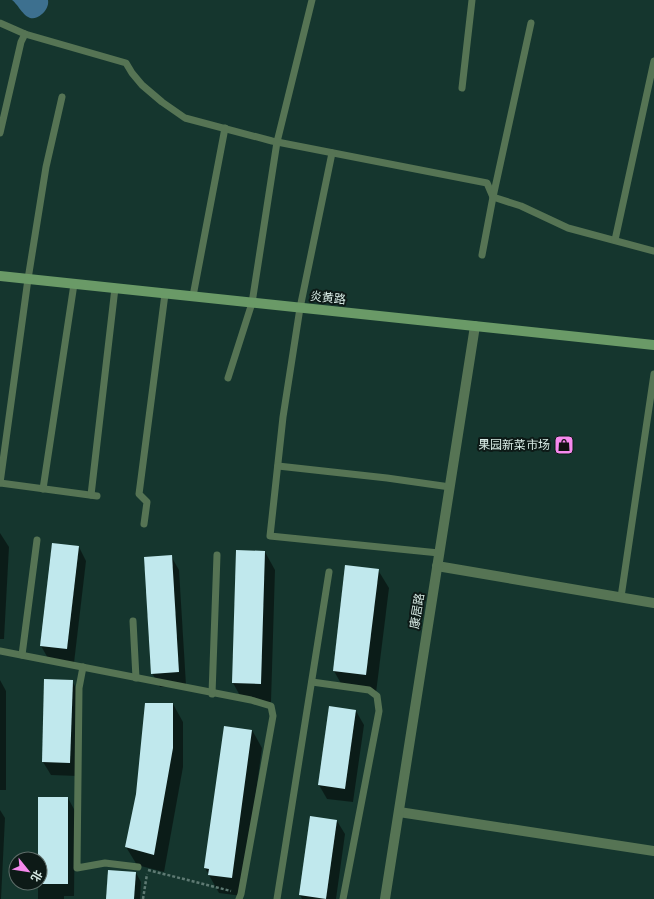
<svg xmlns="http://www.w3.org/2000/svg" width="654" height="899" font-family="Quicksand,'Noto Sans SC',sans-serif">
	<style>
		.water { fill: #3d708f }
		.shadow { fill: #0007 }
		.building { fill: #c0e8ed }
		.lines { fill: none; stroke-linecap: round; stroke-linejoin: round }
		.path { stroke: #5e7a73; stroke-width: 2.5; stroke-dasharray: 3 2; stroke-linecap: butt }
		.lane { stroke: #567454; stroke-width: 7 }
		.street { stroke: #567454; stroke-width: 10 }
		.secondary { stroke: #6a9a67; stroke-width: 10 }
		.labels { text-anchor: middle; stroke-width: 4; stroke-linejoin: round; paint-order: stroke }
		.street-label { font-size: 12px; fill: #d7eae4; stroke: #0d1a17 }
		.poi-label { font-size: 12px; fill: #d7eae4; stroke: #0d1a17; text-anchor: end }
	</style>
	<rect width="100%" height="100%" fill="#15362e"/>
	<path class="water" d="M 12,0 L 48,0 C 49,5 46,11 42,14 C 27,27 21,7 12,0 Z"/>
	<g class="shadow">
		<path d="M 0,533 L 9,547 L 4,639 L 0,639 Z"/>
		<path d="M 79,547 L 86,561 L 74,663 L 49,660 L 41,646 Z"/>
		<path d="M 237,551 L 265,552 L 275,570 L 271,702 L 243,701 L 233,683 Z"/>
		<path d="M 171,556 L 179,570 L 186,685 L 160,687 L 152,673 Z"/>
		<path d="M 378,570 L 389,588 L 376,693 L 344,689 L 334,671 Z"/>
		<path d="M 0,680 L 6,691 L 6,790 L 0,790 Z"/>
		<path d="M 72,681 L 80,695 L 77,776 L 51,775 L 43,762 Z"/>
		<path d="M 173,704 L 183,722 L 183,767 L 164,872 L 137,865 L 126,847 Z"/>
		<path d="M 356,711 L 364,725 L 353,802 L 327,799 L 319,785 Z"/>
		<path d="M 252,730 L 262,748 L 242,896 L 219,893 L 205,868 Z"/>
		<path d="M 68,798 L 75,811 L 74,896 L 64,896 L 64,899 L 38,899 L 38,883 L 40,883 L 40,859 L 39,859 Z"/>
		<path d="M 0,810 L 5,818 L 1,899 L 0,899 Z"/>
		<path d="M 337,821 L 345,834 L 336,899 L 302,899 L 300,895 Z"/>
		<path d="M 136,873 L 141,882 L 140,899 L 107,899 Z"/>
	</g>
	<g class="building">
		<path d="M 52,543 L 79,546 L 67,649 L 40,646 Z"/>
		<path d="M 236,550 L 265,551 L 261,684 L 232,683 Z"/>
		<path d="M 172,555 L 179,672 L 151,674 L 144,557 Z"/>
		<path d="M 345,565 L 379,569 L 366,675 L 333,671 Z"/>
		<path d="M 44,679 L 73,680 L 70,763 L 42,762 Z"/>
		<path d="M 145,703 L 173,703 L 173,748 L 154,855 L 125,847 L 136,794 Z"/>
		<path d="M 329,706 L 356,710 L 345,789 L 318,785 Z"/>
		<path d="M 224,726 L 252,730 L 232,878 L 208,875 L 209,869 L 204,868 Z"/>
		<path d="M 38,797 L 68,797 L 68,884 L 40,884 L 40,859 L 38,859 Z"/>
		<path d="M 310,816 L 337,820 L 326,899 L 299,895 Z"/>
		<path d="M 108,870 L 136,872 L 134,899 L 106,899 Z"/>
	</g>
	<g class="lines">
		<g class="path">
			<path d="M 148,870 L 231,891"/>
			<path d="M 143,899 L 147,874"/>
		</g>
		<g class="lane">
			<path d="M 0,23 L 25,34 L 126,63 L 132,73 L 142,85 L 162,102 L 185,118 L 272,141 L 487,183 L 493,197 L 521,206 L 568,228 L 654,251"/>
			<path d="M 462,88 L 472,0"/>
			<path d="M 0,133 L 21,42 L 25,34"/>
			<path d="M 332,153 L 300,308 L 283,417 L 270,536 L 439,553"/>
			<path d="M 615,240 L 654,61"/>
			<path d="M 482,255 L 493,197 L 531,23"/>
			<path d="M 193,296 L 225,128"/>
			<path d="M 228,378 L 252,303 L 277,142 L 312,0"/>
			<path d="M 278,466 L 387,478 L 450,487"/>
			<path d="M 0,483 L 28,279 L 46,167 L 62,97"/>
			<path d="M 0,483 L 97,496"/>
			<path d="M 43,489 L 74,284"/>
			<path d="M 91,495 L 115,288"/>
			<path d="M 144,524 L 147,502 L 139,494 L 165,294"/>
			<path d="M 621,597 L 654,374"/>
			<path d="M 133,621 L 136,678"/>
			<path d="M 0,651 L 251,700 L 271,706 L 273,716 L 241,894 L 239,899"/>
			<path d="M 22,655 L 37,540"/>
			<path d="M 83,667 L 79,688 L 77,868 L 105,863 L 138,867"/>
			<path d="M 312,682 L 369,690 L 377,696 L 379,711 L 343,899"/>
			<path d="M 212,693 L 212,694 L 217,555"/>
			<path d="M 277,899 L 329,572"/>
		</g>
		<g class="street">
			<path d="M 437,566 L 654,603"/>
			<path d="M 399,812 L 654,851"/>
			<path d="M 385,899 L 475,326"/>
		</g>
		<path class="secondary" d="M 0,276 L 654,345"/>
	</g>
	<defs>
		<symbol id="shop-square" viewBox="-11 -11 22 22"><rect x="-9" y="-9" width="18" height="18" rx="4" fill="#f689ed" stroke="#0d1a17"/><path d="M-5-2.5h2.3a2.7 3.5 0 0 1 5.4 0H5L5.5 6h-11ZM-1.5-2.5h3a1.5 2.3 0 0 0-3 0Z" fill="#111"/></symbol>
	</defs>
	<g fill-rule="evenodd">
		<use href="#shop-square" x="553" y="434" width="22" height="22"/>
	</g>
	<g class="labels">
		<g class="street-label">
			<text transform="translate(328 298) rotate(6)" y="4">炎黄路</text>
			<text transform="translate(417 611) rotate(-81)" y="4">康居路</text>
		</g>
		<g class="poi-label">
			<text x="550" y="449">果园新菜市场</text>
		</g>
	</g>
	<g transform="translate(28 871) rotate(120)"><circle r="19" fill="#0d1a17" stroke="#5e6d69"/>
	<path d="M0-3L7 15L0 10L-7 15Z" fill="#f689ed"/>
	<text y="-6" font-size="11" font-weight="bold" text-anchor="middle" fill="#d7eae4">北</text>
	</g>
</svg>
